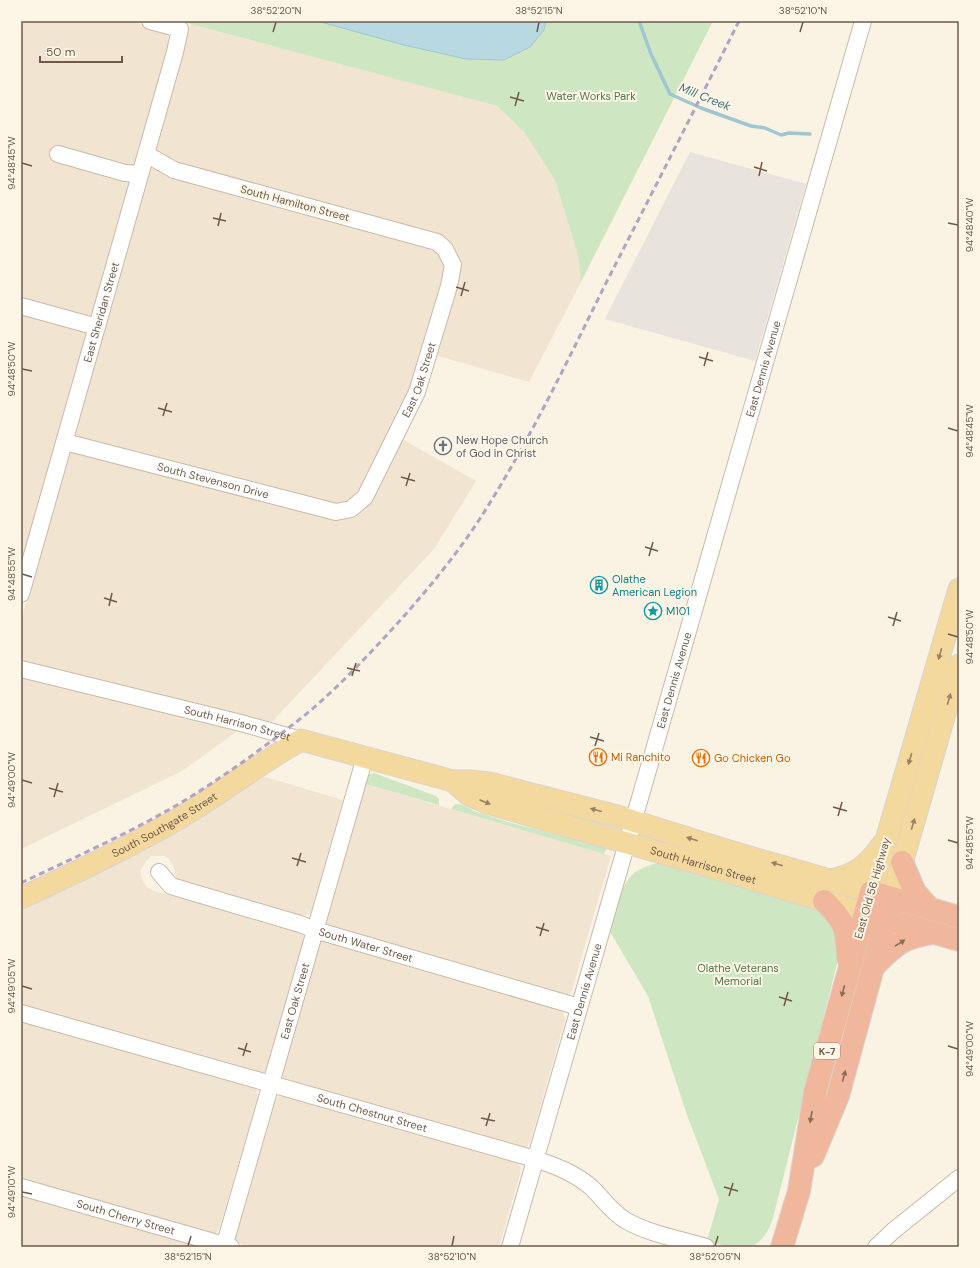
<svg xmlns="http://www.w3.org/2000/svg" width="980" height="1268" font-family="'DM Sans',sans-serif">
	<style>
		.residential { fill: #f1e4d1 }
		.industrial { fill: #e9e3dd }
		.green { fill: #cee6c2 }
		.water { fill: #b8d9e2; stroke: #9fc7d2 }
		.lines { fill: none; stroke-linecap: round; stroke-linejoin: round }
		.stream { stroke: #9fc7d2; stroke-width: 3.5 }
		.minor-casing { stroke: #c9baa9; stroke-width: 18 }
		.major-casing { stroke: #dad4d0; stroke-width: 23 }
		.highway-casing { stroke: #dad4d0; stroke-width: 24 }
		.minor { stroke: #fff; stroke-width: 16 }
		.major { stroke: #f4d99e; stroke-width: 21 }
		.highway { stroke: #f0b79d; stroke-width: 22 }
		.rail { stroke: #b5a2c2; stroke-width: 3; stroke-dasharray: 6 4; stroke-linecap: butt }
		.oneway { fill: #978063 }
		.oneway2 { fill: #896d5b }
		.ticks { fill: none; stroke: #6f5a4a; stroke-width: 1.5 }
		.labels { text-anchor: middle; stroke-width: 4; stroke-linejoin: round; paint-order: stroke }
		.shield { fill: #fdf6e7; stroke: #9a8979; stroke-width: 1 }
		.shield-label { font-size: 10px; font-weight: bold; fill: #6f5a4a }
		.park-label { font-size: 11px; fill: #537a46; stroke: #fdf6e7 }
		.street-label { font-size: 11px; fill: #6f5a4a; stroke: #fdf6e7 }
		.worship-label { font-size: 11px; fill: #5b616d; stroke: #fdf6e7; text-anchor: start }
		.culture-label { font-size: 11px; fill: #0d838f; stroke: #fdf6e7; text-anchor: start }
		.food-label { font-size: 11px; fill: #c56008; stroke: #fdf6e7; text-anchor: start }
		.water-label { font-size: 12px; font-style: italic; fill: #477481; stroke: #fdf6e7 }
		.neatline { fill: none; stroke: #6f5a4a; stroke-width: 1.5 }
		.ticks-label { font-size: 10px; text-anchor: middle; fill: #6f5a4a }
	</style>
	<rect width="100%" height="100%" fill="#faf2e2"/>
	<g class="residential">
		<path d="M 21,21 L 129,21 L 161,30 L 167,34 L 169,43 L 21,566 Z"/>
		<path d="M 190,24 L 497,106 L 524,132 L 555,180 L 578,255 L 581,282 L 529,382 L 435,355 L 402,439 L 476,481 L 434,549 L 270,724 L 21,660 L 21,621 Z"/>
		<path d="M 21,675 L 239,730 L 182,771 L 21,849 Z"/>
		<path d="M 258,775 L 343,800 L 312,909 L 310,913 L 302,916 L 176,880 L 174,867 L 168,858 L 164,856 L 151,856 L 146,861 L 140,871 L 141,876 L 146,887 L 154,891 L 297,930 L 303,935 L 304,940 L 267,1069 L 265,1072 L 262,1074 L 21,1008 L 21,904 Z"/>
		<path d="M 362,783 L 611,856 L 571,993 L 564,996 L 330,929 L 324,924 Z"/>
		<path d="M 322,940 L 561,1009 L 563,1011 L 565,1020 L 530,1142 L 527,1146 L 524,1149 L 283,1080 L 281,1078 L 319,941 Z"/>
		<path d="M 21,1021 L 252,1087 L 257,1090 L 257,1101 L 220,1226 L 218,1231 L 214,1234 L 21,1182 Z"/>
		<path d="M 282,1095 L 514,1162 L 518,1164 L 521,1168 L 520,1174 L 499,1247 L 249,1247 L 236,1242 L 234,1239 L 272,1101 Z"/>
		<path d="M 21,1195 L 203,1247 L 21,1247 Z"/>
	</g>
	<path class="industrial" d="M 690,152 L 806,184 L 755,361 L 605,319 Z"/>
	<g class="green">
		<path d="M 179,21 L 713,21 L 581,282 L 578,255 L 555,180 L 524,132 L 497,106 Z"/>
		<path d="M 374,773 L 436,796 L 439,799 L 439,805 L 362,783 L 367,775 Z"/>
		<path d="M 455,804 L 463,805 L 474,811 L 511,823 L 607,847 L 604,854 L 451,809 Z"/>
		<path d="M 667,860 L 823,904 L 842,944 L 773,1218 C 760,1256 740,1250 707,1241 L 719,1199 L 687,1115 L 648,996 L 609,930 C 614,914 621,880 637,871 C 646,866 656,863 667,860 Z"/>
	</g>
	<path class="water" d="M 317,21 L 546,21 L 544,30 L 530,47 L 504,60 L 466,59 L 404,45 Z"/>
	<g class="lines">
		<path class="stream" d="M 639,21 L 651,54 L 670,94 L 701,108 L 751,126 L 765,128 L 781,135 L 789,133 L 810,134"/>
		<defs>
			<g id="minor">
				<path d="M 58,154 L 125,173 L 140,174"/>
				<path d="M 21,306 L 97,327"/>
				<path id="s1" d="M 65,442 L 336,512 L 351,509 L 365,497 L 417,392 L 449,286 L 453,265 L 445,249 L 437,242 L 174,170 L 146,154"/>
				<path id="s2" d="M 21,594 L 175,52 L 180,29 L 150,21"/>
				<path id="s3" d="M 21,669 L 241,723 L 301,740"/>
				<path id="s4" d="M 159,872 L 171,886 L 300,924 L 315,930 L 579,1007"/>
				<path id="s5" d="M 21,1013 L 535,1159 C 556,1166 575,1173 592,1188 C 603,1199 612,1212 625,1220 C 649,1234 679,1239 706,1247"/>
				<path id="s6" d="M 21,1187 L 231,1247"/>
				<path id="s7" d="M 224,1247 L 365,757"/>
				<path id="s8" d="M 510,1247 L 653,753 L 863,21"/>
				<path d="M 876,1247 L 893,1231 L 959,1178"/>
			</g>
			<g id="major">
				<path id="s9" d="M 453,781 L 469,795 L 487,803 L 704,865 L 865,913"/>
				<path d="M 830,880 C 855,875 867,866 881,846"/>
				<path id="s10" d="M 21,898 C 73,874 126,849 176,820 C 219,795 258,764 301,740 L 453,781 L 470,781 L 489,783 L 617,816 L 729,851 L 871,892 L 959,589"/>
				<path d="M 892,898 L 959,665"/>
			</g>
			<g id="highway">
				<path d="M 902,862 L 915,892 L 929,908"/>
				<path d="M 824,901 C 845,921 847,929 848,958"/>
				<path d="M 872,915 L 959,940"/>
				<path d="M 874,966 C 896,944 902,938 933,933"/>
				<path d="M 813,1156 L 838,1096 L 892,898"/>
				<path d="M 782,1247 L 799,1191 L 815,1092 L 871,892 L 959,917"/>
			</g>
		</defs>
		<use href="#minor" class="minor-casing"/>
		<use href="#major" class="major-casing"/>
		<use href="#highway" class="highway-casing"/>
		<use href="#minor" class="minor"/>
		<use href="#major" class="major"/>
		<use href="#highway" class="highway"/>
		<path class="rail" d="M 21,883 C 75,857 130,833 182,802 C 225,776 266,746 305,715 C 333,692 359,665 384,638 C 422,597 459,553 488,506 C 532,435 568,360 605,285 C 650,197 695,109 739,21"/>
	</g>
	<defs><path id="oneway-solid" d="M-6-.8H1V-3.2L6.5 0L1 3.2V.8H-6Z"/></defs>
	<g class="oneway">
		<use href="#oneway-solid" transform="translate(940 654) rotate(106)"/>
		<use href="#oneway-solid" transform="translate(949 699) rotate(-74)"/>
		<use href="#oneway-solid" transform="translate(910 759) rotate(106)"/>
		<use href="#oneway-solid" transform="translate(485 802) rotate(23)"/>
		<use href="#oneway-solid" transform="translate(596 810) rotate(-165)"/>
		<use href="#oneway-solid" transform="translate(913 824) rotate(-74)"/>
		<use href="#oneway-solid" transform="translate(692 839) rotate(-163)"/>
		<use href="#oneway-solid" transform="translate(777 864) rotate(-164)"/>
	</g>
	<g class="oneway2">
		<use href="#oneway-solid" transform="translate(900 943) rotate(-32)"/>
		<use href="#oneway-solid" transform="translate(843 991) rotate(105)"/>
		<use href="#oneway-solid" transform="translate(844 1076) rotate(-75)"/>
		<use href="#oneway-solid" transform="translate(811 1117) rotate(100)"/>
	</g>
	<path class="ticks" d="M 273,32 L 276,22M 537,32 L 539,22M 800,32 L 803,22M 510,97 L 524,101M 515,106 L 519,92M 22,163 L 32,166M 754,167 L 767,171M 759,176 L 762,162M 213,218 L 226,221M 948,223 L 958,225M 218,226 L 221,213M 456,287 L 469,291M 461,296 L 465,282M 699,357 L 713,361M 704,366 L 708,352M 22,369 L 32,371M 158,408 L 172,412M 163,416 L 167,403M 948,428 L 958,431M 401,477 L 415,481M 406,486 L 410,473M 645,547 L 658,551M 649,556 L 653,542M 22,574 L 32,577M 104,598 L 117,602M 109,606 L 112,593M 888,617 L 901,621M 893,626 L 897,612M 948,634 L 958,637M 347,668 L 360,671M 352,676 L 356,663M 590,737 L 604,741M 595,746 L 599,733M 22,780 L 32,783M 49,788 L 63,792M 54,797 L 58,783M 833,807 L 847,811M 838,816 L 842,802M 948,840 L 958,843M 292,858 L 306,862M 297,866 L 301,853M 536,927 L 549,931M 540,936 L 544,923M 22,986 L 32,989M 779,997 L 792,1001M 784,1006 L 788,992M 948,1046 L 958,1049M 238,1048 L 251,1052M 243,1056 L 247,1043M 481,1118 L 495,1121M 486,1126 L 490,1113M 724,1187 L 738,1191M 22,1192 L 32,1194M 729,1196 L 733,1183M 188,1246 L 191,1236M 452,1246 L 454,1236M 715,1246 L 718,1236"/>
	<defs>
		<symbol id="church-ring" viewBox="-11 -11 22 22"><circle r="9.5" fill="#fdf6e7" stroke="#6b7280" stroke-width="1.5"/><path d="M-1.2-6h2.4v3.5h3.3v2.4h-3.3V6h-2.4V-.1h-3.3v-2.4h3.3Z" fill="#6b7280"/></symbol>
		<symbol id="building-ring" viewBox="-11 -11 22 22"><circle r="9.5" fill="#fdf6e7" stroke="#0f9aa8" stroke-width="1.5"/><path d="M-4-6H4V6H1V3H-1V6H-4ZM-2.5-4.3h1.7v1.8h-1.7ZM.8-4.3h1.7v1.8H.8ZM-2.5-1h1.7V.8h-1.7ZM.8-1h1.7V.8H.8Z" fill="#0f9aa8"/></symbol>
		<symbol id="sight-ring" viewBox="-11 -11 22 22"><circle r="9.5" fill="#fdf6e7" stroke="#0f9aa8" stroke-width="1.5"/><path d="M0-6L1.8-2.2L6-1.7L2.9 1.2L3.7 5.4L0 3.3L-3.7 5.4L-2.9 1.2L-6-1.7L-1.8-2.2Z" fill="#0f9aa8"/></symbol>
		<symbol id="restaurant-ring" viewBox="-11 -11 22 22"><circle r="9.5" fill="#fdf6e7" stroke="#e8710a" stroke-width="1.5"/><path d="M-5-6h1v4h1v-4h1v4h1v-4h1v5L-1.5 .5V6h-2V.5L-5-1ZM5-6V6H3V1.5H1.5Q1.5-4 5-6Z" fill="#e8710a"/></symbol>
	</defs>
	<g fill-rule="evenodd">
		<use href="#church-ring" x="433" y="436" width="20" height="20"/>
		<use href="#building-ring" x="589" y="575" width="20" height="20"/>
		<use href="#sight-ring" x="643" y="601" width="20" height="20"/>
		<use href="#restaurant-ring" x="588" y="747" width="20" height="20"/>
		<use href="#restaurant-ring" x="691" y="748" width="20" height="20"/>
	</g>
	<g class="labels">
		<rect class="shield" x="814" y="1043" width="26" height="16" rx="3"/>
		<g class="shield-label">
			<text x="827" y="1055">K-7</text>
		</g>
		<g class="park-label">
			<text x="591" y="100">Water Works Park</text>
			<text x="738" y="972">Olathe Veterans<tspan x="738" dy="13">Memorial</tspan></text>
		</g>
		<g class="street-label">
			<text transform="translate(295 203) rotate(15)" y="4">South Hamilton Street</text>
			<text dy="4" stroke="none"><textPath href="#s2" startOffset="293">East Sheridan Street</textPath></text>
			<text dy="4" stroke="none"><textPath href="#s8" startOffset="914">East Dennis Avenue</textPath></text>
			<text dy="4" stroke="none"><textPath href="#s1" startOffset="443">East Oak Street</textPath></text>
			<text dy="4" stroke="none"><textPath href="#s1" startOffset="153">South Stevenson Drive</textPath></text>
			<text dy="4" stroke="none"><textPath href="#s8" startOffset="590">East Dennis Avenue</textPath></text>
			<text dy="4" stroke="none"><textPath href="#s3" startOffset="223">South Harrison Street</textPath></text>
			<text dy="4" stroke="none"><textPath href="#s10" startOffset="161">South Southgate Street</textPath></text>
			<text dy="4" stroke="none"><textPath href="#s9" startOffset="266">South Harrison Street</textPath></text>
			<text transform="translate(872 888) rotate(-74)" y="4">East Old 56 Highway</text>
			<text dy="4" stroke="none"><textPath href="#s4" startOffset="222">South Water Street</textPath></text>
			<text dy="4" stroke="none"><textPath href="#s8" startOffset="266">East Dennis Avenue</textPath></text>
			<text dy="4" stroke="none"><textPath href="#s7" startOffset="256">East Oak Street</textPath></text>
			<text dy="4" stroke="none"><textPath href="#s5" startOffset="365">South Chestnut Street</textPath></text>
			<text dy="4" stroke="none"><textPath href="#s6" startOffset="109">South Cherry Street</textPath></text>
		</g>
		<g class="worship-label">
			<text x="456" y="444">New Hope Church<tspan x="456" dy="13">of God in Christ</tspan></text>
		</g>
		<g class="culture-label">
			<text x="612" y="583">Olathe<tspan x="612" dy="13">American Legion</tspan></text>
			<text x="666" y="615">M101</text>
		</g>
		<g class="food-label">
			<text x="611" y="761">Mi Ranchito</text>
			<text x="714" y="762">Go Chicken Go</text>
		</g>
		<g class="water-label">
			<text transform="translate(705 97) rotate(22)" y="4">Mill Creek</text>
		</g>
	</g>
	<rect width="980" height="1268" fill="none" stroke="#fdf6e7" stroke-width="44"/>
	<path d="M40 56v6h82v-6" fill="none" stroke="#6f5a4a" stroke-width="2"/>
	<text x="46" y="56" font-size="12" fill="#6f5a4a" stroke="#fdf6e7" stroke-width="3" paint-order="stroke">50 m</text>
	<rect x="22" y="22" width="936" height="1224" class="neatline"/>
	<g class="ticks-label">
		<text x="276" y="14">38°52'20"N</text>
		<text x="539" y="14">38°52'15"N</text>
		<text x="803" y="14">38°52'10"N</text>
		<text transform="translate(11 163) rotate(-90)" y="4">94°48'45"W</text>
		<text transform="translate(969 225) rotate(-90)" y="4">94°48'40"W</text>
		<text transform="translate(11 369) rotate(-90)" y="4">94°48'50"W</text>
		<text transform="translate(969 431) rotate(-90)" y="4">94°48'45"W</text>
		<text transform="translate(11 574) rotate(-90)" y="4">94°48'55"W</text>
		<text transform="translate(969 637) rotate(-90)" y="4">94°48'50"W</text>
		<text transform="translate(11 780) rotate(-90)" y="4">94°49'00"W</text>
		<text transform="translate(969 843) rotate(-90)" y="4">94°48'55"W</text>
		<text transform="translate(11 986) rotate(-90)" y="4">94°49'05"W</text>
		<text transform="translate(969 1049) rotate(-90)" y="4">94°49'00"W</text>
		<text transform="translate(11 1192) rotate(-90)" y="4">94°49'10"W</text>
		<text x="188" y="1260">38°52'15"N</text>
		<text x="452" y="1260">38°52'10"N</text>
		<text x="715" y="1260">38°52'05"N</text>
	</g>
</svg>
